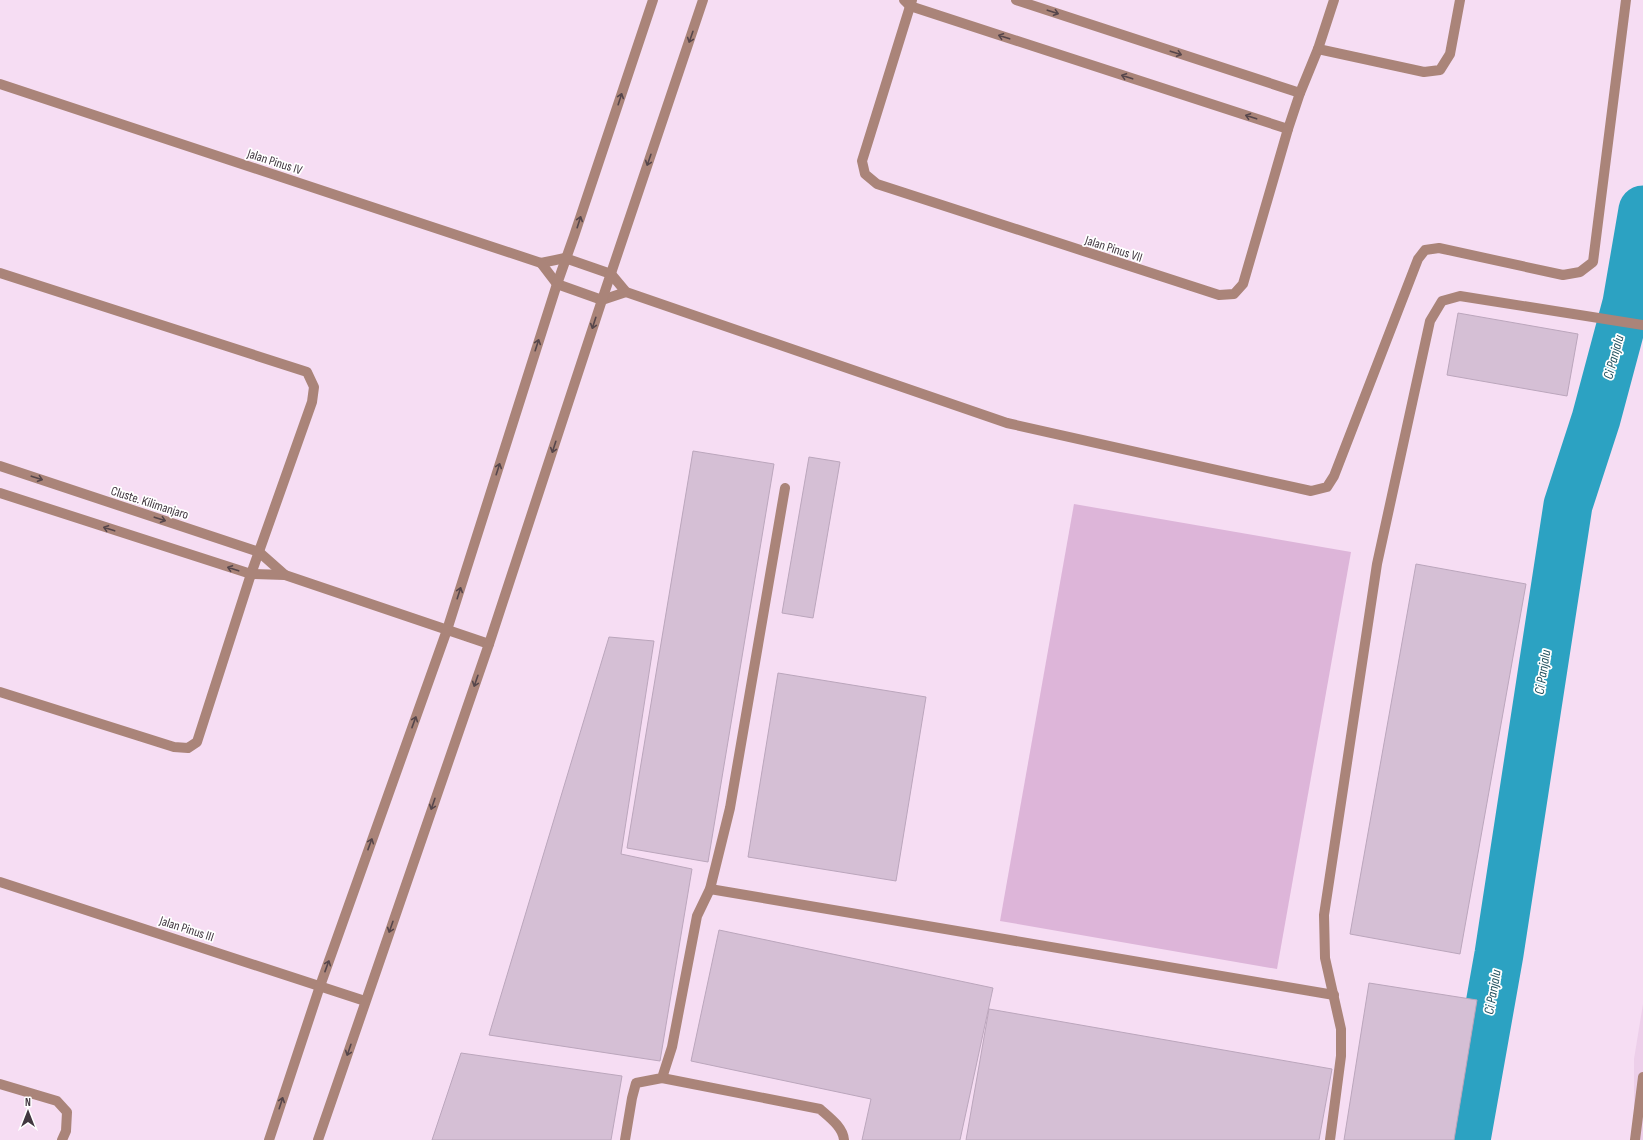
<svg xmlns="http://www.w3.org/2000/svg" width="1643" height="1140" font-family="'Sofia Sans Condensed',sans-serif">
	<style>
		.built { fill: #edcfea }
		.green { fill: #ddb5d9 }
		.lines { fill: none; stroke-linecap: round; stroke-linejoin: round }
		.river { stroke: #2ca2c2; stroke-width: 49 }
		.building { fill: #d5bfd5; stroke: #bba6bc }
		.minor { stroke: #aa8479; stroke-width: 10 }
		.oneway { stroke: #56464b }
		.labels { text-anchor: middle; stroke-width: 3.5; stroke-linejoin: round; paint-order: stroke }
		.street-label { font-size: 13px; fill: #413740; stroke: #fff }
		.water-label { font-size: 14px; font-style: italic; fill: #22515f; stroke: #fff }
	</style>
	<rect width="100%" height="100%" fill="#f6ddf3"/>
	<path class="built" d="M 1643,1004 L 1643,1140 L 1634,1140 L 1634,1059 Z"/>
	<path class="green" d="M 1074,504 L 1351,552 L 1277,969 L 1000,921 Z"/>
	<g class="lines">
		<path class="river" d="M 1466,1140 L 1499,954 L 1568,505 L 1596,419 L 1627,303 L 1643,210"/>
	</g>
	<g class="building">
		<path d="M 1458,313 L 1578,334 L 1567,396 L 1447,375 Z"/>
		<path d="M 693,451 L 774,464 L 708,862 L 627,848 Z"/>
		<path d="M 809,457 L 840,462 L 813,618 L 782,613 Z"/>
		<path d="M 1416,564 L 1526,584 L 1460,954 L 1350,934 Z"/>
		<path d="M 609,637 L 654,641 L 621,854 L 692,869 L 660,1061 L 489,1035 Z"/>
		<path d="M 778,673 L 926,697 L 896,881 L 748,857 Z"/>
		<path d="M 719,930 L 993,988 L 960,1140 L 862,1140 L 871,1099 L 691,1061 Z"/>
		<path d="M 1369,983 L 1477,1000 L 1454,1140 L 1344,1140 Z"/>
		<path d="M 989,1009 L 1332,1069 L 1319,1140 L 966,1140 Z"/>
		<path d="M 461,1053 L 622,1076 L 611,1140 L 432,1140 Z"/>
	</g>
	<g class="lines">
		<g class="minor">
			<path d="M 904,0 L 910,6 L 1288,129"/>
			<path d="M 912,0 L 862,161 L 865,174 L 877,184 L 1219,295 L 1234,294 L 1243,284 L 1288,129 L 1300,93 L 1318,49 L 1334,0"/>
			<path d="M 1016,0 L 1300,93"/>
			<path d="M 1318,49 L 1424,72 L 1440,70 L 1450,54 L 1460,0"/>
			<path d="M 0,84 L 541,263 L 565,258 L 611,274 L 626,292 L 1007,423 L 1311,491 L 1327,487 L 1334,476 L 1418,259 L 1425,250 L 1439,248 L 1563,275 L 1580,272 L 1593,262 L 1626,0"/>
			<path d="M 541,263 L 557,284 L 602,300 L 626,292"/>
			<path d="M 0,273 L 307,372 L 314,387 L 312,402 L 251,574 L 197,742 L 188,748 L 174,747 L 0,692"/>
			<path d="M 0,466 L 259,552 L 285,575"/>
			<path d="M 0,493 L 251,574 L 285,575 L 489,644"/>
			<path d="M 0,882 L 365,1001"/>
			<path d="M 710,889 L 1334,995"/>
			<path d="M 662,1078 L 820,1109 C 829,1117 843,1127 844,1140"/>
			<path d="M 0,1084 L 57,1101 L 67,1112 L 66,1131 L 62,1140"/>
			<path d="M 269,1140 L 320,986 L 447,630 L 557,284 L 574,236 L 653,0"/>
			<path d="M 318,1140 L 489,644 L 602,300 L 703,0"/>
			<path d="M 625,1140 L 632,1098 L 636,1083 L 662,1078 L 672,1047 L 697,916 L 710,889 L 730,808 L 785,488"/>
			<path d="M 1330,1140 L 1341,1056 L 1341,1029 L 1325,958 L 1324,915 L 1377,564 L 1430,321 L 1442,301 L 1460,296 L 1643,325"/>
			<path d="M 1635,1140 L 1643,1077"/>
		</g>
	</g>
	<defs><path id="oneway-shaft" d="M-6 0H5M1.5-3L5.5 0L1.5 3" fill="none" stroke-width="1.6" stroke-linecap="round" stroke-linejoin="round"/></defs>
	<g class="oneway">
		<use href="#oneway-shaft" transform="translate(1053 12) rotate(18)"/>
		<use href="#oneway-shaft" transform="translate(691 37) rotate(109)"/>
		<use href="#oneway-shaft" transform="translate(1004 37) rotate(-162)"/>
		<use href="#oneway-shaft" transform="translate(1176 53) rotate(18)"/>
		<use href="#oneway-shaft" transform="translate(1127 77) rotate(-162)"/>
		<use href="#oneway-shaft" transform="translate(620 99) rotate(-72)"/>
		<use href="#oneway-shaft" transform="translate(1251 117) rotate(-162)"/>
		<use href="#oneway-shaft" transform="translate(649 160) rotate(109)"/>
		<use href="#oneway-shaft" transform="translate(579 222) rotate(-72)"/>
		<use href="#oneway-shaft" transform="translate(594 323) rotate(108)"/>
		<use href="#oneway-shaft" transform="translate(537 345) rotate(-72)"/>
		<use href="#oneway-shaft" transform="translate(554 447) rotate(108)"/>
		<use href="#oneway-shaft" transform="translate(498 469) rotate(-72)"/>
		<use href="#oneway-shaft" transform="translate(37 478) rotate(18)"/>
		<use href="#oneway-shaft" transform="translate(160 519) rotate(18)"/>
		<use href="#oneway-shaft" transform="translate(109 529) rotate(-162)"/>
		<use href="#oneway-shaft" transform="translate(233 569) rotate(-162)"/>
		<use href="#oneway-shaft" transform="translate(459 593) rotate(-72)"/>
		<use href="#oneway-shaft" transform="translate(476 681) rotate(109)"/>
		<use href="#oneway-shaft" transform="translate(414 722) rotate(-70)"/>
		<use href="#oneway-shaft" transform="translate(433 804) rotate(109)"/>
		<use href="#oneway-shaft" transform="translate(370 844) rotate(-70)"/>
		<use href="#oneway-shaft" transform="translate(391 927) rotate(109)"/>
		<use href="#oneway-shaft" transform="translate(327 966) rotate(-70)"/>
		<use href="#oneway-shaft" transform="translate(349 1050) rotate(109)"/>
		<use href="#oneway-shaft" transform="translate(281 1103) rotate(-72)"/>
	</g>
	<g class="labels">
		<g class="street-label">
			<text transform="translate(275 161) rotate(18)" y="5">Jalan Pinus IV</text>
			<text transform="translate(1114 248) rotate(18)" y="5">Jalan Pinus VII</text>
			<text transform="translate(150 502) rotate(18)" y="5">Cluste. Kilimanjaro</text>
			<text transform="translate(187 928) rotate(18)" y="5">Jalan Pinus III</text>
		</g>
		<g class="water-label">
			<text transform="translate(1613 357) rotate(-75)" y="5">Ci Panjalu</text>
			<text transform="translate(1542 672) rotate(-81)" y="5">Ci Panjalu</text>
			<text transform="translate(1492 992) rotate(-80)" y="5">Ci Panjalu</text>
		</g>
	</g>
	<g transform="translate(28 1112)" stroke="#ffffff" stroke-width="3" paint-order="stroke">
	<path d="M0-3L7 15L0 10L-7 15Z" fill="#413740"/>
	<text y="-6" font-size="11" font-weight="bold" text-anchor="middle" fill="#413740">N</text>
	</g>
</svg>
